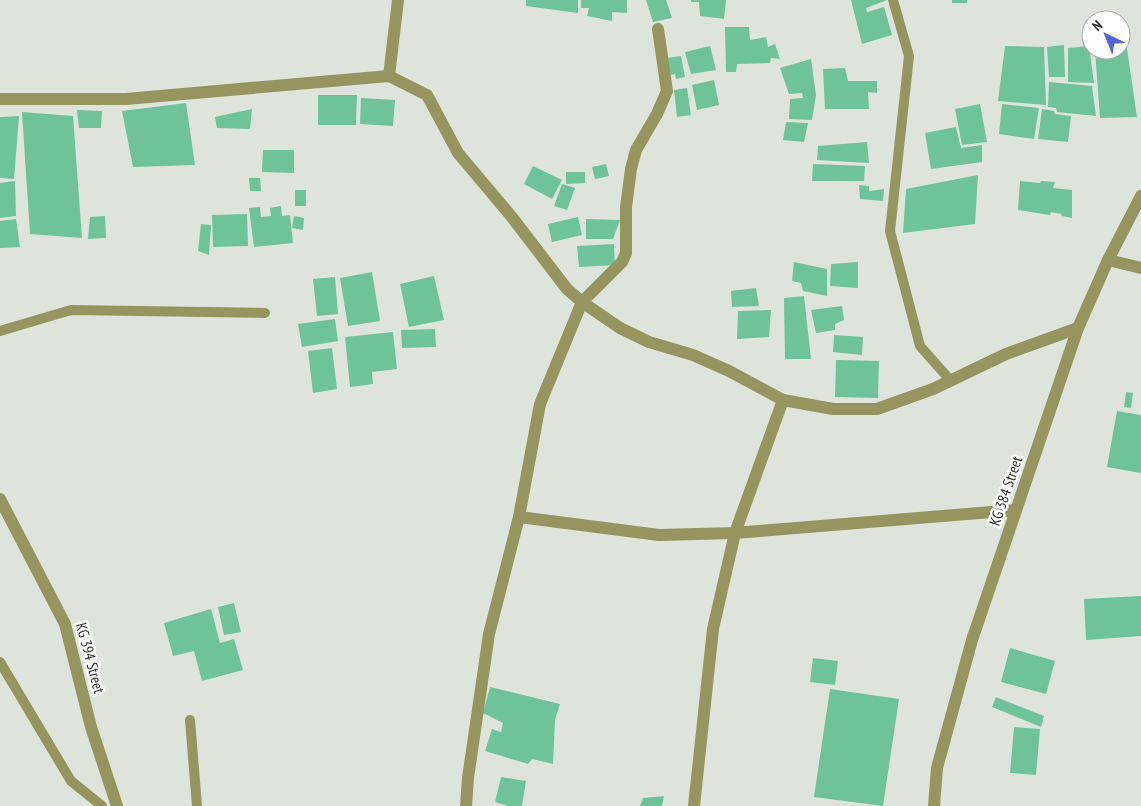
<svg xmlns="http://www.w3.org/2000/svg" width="1141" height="806" font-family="'PT Sans Narrow',sans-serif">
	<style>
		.building { fill: #6ec39b }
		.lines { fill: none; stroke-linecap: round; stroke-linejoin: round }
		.lane { stroke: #969560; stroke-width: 10 }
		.street { stroke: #969560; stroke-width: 12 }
		.labels { text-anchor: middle; stroke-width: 5; stroke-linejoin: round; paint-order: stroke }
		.street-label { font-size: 15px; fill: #2c2e2a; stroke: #fff }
	</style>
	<rect width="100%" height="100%" fill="#dee4db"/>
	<g class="building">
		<path d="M 526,0 L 578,0 L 578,13 L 526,6 Z"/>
		<path d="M 581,0 L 627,0 L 627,13 L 612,12 L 612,21 L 587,16 L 589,8 L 581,8 Z"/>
		<path d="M 646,0 L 666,0 L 672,18 L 653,22 Z"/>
		<path d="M 691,0 L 726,0 L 724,19 L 700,16 L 699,2 L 691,2 Z"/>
		<path d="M 851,0 L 887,0 L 866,8 L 867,12 L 884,7 L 892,35 L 862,44 Z"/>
		<rect x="952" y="0" width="15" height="3"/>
		<path d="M 725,27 L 749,27 L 750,40 L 766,37 L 768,47 L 775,44 L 780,59 L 771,58 L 770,63 L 737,64 L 736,72 L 726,72 Z"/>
		<path d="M 1121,42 L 1126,42 L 1137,117 L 1100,118 L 1095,50 L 1121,50 Z"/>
		<path d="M 1064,45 L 1065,77 L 1049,77 L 1047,47 Z"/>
		<path d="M 710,46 L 716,70 L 691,74 L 685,52 Z"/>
		<path d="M 1005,46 L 1044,47 L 1046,105 L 998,101 Z"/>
		<path d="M 1089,46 L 1094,83 L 1068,82 L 1068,48 Z"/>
		<path d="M 681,56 L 685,77 L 676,79 L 675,74 L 670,75 L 667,58 Z"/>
		<path d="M 811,59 L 816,95 L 812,120 L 789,119 L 790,99 L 803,98 L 802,93 L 789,94 L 780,68 Z"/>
		<path d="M 845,68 L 848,81 L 877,81 L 877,93 L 868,92 L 869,109 L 825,109 L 823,69 Z"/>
		<path d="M 714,80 L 719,105 L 697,110 L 692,85 Z"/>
		<path d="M 1049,82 L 1092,86 L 1096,116 L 1057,112 L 1056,108 L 1048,107 Z"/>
		<path d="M 687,88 L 691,115 L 677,117 L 674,90 Z"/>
		<path d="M 318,95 L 357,95 L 356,125 L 318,125 Z"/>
		<path d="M 361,98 L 395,100 L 393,126 L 360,124 Z"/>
		<path d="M 186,103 L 195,165 L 133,167 L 122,111 Z"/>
		<path d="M 980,104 L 987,142 L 962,145 L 955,109 Z"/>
		<path d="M 1002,104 L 1039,108 L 1034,139 L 999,134 Z"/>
		<path d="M 252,109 L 250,129 L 217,128 L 215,117 Z"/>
		<path d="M 1042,109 L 1054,111 L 1055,114 L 1071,116 L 1068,142 L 1038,139 Z"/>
		<path d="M 77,110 L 102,111 L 101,128 L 79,128 Z"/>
		<path d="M 22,112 L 73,116 L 82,238 L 30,234 Z"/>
		<path d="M 19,116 L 14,179 L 0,178 L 0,117 Z"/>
		<path d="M 786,122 L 808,123 L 804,142 L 783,140 Z"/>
		<path d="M 956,127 L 961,148 L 982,145 L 982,162 L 931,169 L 925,133 Z"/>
		<path d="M 867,142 L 869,163 L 817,160 L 818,146 Z"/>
		<path d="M 263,150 L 294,150 L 294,173 L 262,172 Z"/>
		<path d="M 606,164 L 609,176 L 595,179 L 592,167 Z"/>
		<path d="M 813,164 L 865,166 L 864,181 L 812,181 Z"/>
		<path d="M 533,166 L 562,180 L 552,199 L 524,184 Z"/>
		<path d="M 566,172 L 585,172 L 585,183 L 566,184 Z"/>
		<path d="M 978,175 L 975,224 L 903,233 L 906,189 Z"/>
		<path d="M 249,178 L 260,178 L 261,191 L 250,191 Z"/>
		<path d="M 15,181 L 16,216 L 0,218 L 0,183 Z"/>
		<path d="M 1020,181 L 1040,183 L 1041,181 L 1055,182 L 1053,188 L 1072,190 L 1072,218 L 1062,216 L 1061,214 L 1051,212 L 1050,215 L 1018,210 Z"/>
		<path d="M 562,184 L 575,188 L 567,210 L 554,206 Z"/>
		<path d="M 859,185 L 869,186 L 869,191 L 884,189 L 883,201 L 860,199 Z"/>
		<rect x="295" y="190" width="11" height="16"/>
		<path d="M 281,206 L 282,216 L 290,215 L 293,243 L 254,247 L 249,208 L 260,207 L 261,217 L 271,216 L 270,208 Z"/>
		<path d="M 247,214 L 248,246 L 213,247 L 212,215 Z"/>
		<path d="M 105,216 L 106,238 L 88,239 L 90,217 Z"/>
		<path d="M 294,216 L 304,218 L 303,230 L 292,228 Z"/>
		<path d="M 578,217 L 582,235 L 552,242 L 548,224 Z"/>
		<path d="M 16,219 L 20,247 L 0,248 L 0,221 Z"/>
		<path d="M 586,219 L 620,220 L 613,239 L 586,239 Z"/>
		<path d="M 201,224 L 211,225 L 209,255 L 198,251 Z"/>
		<path d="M 614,244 L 615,265 L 579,267 L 577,246 Z"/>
		<path d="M 794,262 L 827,269 L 827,296 L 803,291 L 801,283 L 792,281 Z"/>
		<path d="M 858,262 L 858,288 L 830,286 L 831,264 Z"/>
		<path d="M 372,272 L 380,321 L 348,326 L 340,278 Z"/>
		<path d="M 434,276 L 444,320 L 409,327 L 400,284 Z"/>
		<path d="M 335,277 L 338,314 L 317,316 L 313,279 Z"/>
		<path d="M 756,288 L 759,306 L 732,307 L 731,291 Z"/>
		<path d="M 804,296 L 811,359 L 785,359 L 784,298 Z"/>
		<path d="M 842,306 L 844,320 L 835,324 L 835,330 L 816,333 L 811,310 Z"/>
		<path d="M 771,310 L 769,337 L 737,339 L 738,311 Z"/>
		<path d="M 335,319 L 338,341 L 302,347 L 298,324 Z"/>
		<path d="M 435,329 L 436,347 L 402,348 L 401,330 Z"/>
		<path d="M 393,332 L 397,369 L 372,372 L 373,384 L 350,387 L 345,337 Z"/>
		<path d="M 834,335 L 863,337 L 862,355 L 833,352 Z"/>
		<path d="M 332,348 L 337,389 L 313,393 L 308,351 Z"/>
		<path d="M 836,360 L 879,361 L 878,398 L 835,397 Z"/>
		<path d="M 1126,392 L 1133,393 L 1131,408 L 1124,407 Z"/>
		<path d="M 1117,411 L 1141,415 L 1141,473 L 1107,467 Z"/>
		<path d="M 1141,596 L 1141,636 L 1086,640 L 1084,599 Z"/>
		<path d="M 234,603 L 241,632 L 224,635 L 218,607 Z"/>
		<path d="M 211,609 L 220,643 L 234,639 L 243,670 L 202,681 L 194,651 L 173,656 L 164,623 Z"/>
		<path d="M 1010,648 L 1055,661 L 1046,694 L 1001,682 Z"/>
		<path d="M 813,658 L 838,661 L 835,685 L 810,682 Z"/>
		<path d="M 490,687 L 560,704 L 555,720 L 553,764 L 532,759 L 528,764 L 485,751 L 492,729 L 501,732 L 503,723 L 483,713 Z"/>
		<path d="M 830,689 L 899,699 L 883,806 L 814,797 Z"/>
		<path d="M 996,697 L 1044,716 L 1041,727 L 992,707 Z"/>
		<path d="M 1014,727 L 1040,729 L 1036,775 L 1010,773 Z"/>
		<path d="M 501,777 L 526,781 L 522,806 L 508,806 L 495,802 Z"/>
		<path d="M 664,796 L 662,806 L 640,806 L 643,798 Z"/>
	</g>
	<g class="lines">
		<g class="lane">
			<path d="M 893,0 L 909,56 L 890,231 L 920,346 L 951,381"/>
			<path d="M 0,331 L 71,310 L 265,313"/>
			<path d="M 0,662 L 71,781 L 102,806"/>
			<path d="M 190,720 L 197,806"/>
		</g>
		<g class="street">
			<path d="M 389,76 L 398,0"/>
			<path d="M 0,99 L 126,99 L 389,76 L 427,95 L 458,153 L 511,216 L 567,289 L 582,302 L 620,328 L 649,342 L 693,355 L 729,371 L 783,400 L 833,409 L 877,409 L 933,389 L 1006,354 L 1078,328"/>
			<path d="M 1108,260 L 1141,268"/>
			<path d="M 0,499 L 65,624 L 91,727 L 117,806"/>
			<path d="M 519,517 L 659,535 L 735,533 L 1016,510"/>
			<path d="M 466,806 L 468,778 L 489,634 L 519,517 L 540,404 L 582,302 L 622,262 L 626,253 L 626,207 L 631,169 L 636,150 L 657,114 L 667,91 L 658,29"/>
			<path d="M 694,806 L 713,629 L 735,533 L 783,400"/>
			<path d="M 934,806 L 937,768 L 972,640 L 1078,328 L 1108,260 L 1141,196"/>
		</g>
	</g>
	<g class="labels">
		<g class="street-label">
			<text transform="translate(1006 491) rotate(-71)" y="5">KG 384 Street</text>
			<text transform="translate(90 658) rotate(75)" y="5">KG 394 Street</text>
		</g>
	</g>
	<g transform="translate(1106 35) rotate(317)"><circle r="24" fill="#ffffff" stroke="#ababaa"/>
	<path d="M0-4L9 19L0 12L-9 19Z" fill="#5463da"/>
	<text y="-8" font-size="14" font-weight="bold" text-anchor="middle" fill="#2c2e2a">N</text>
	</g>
</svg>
